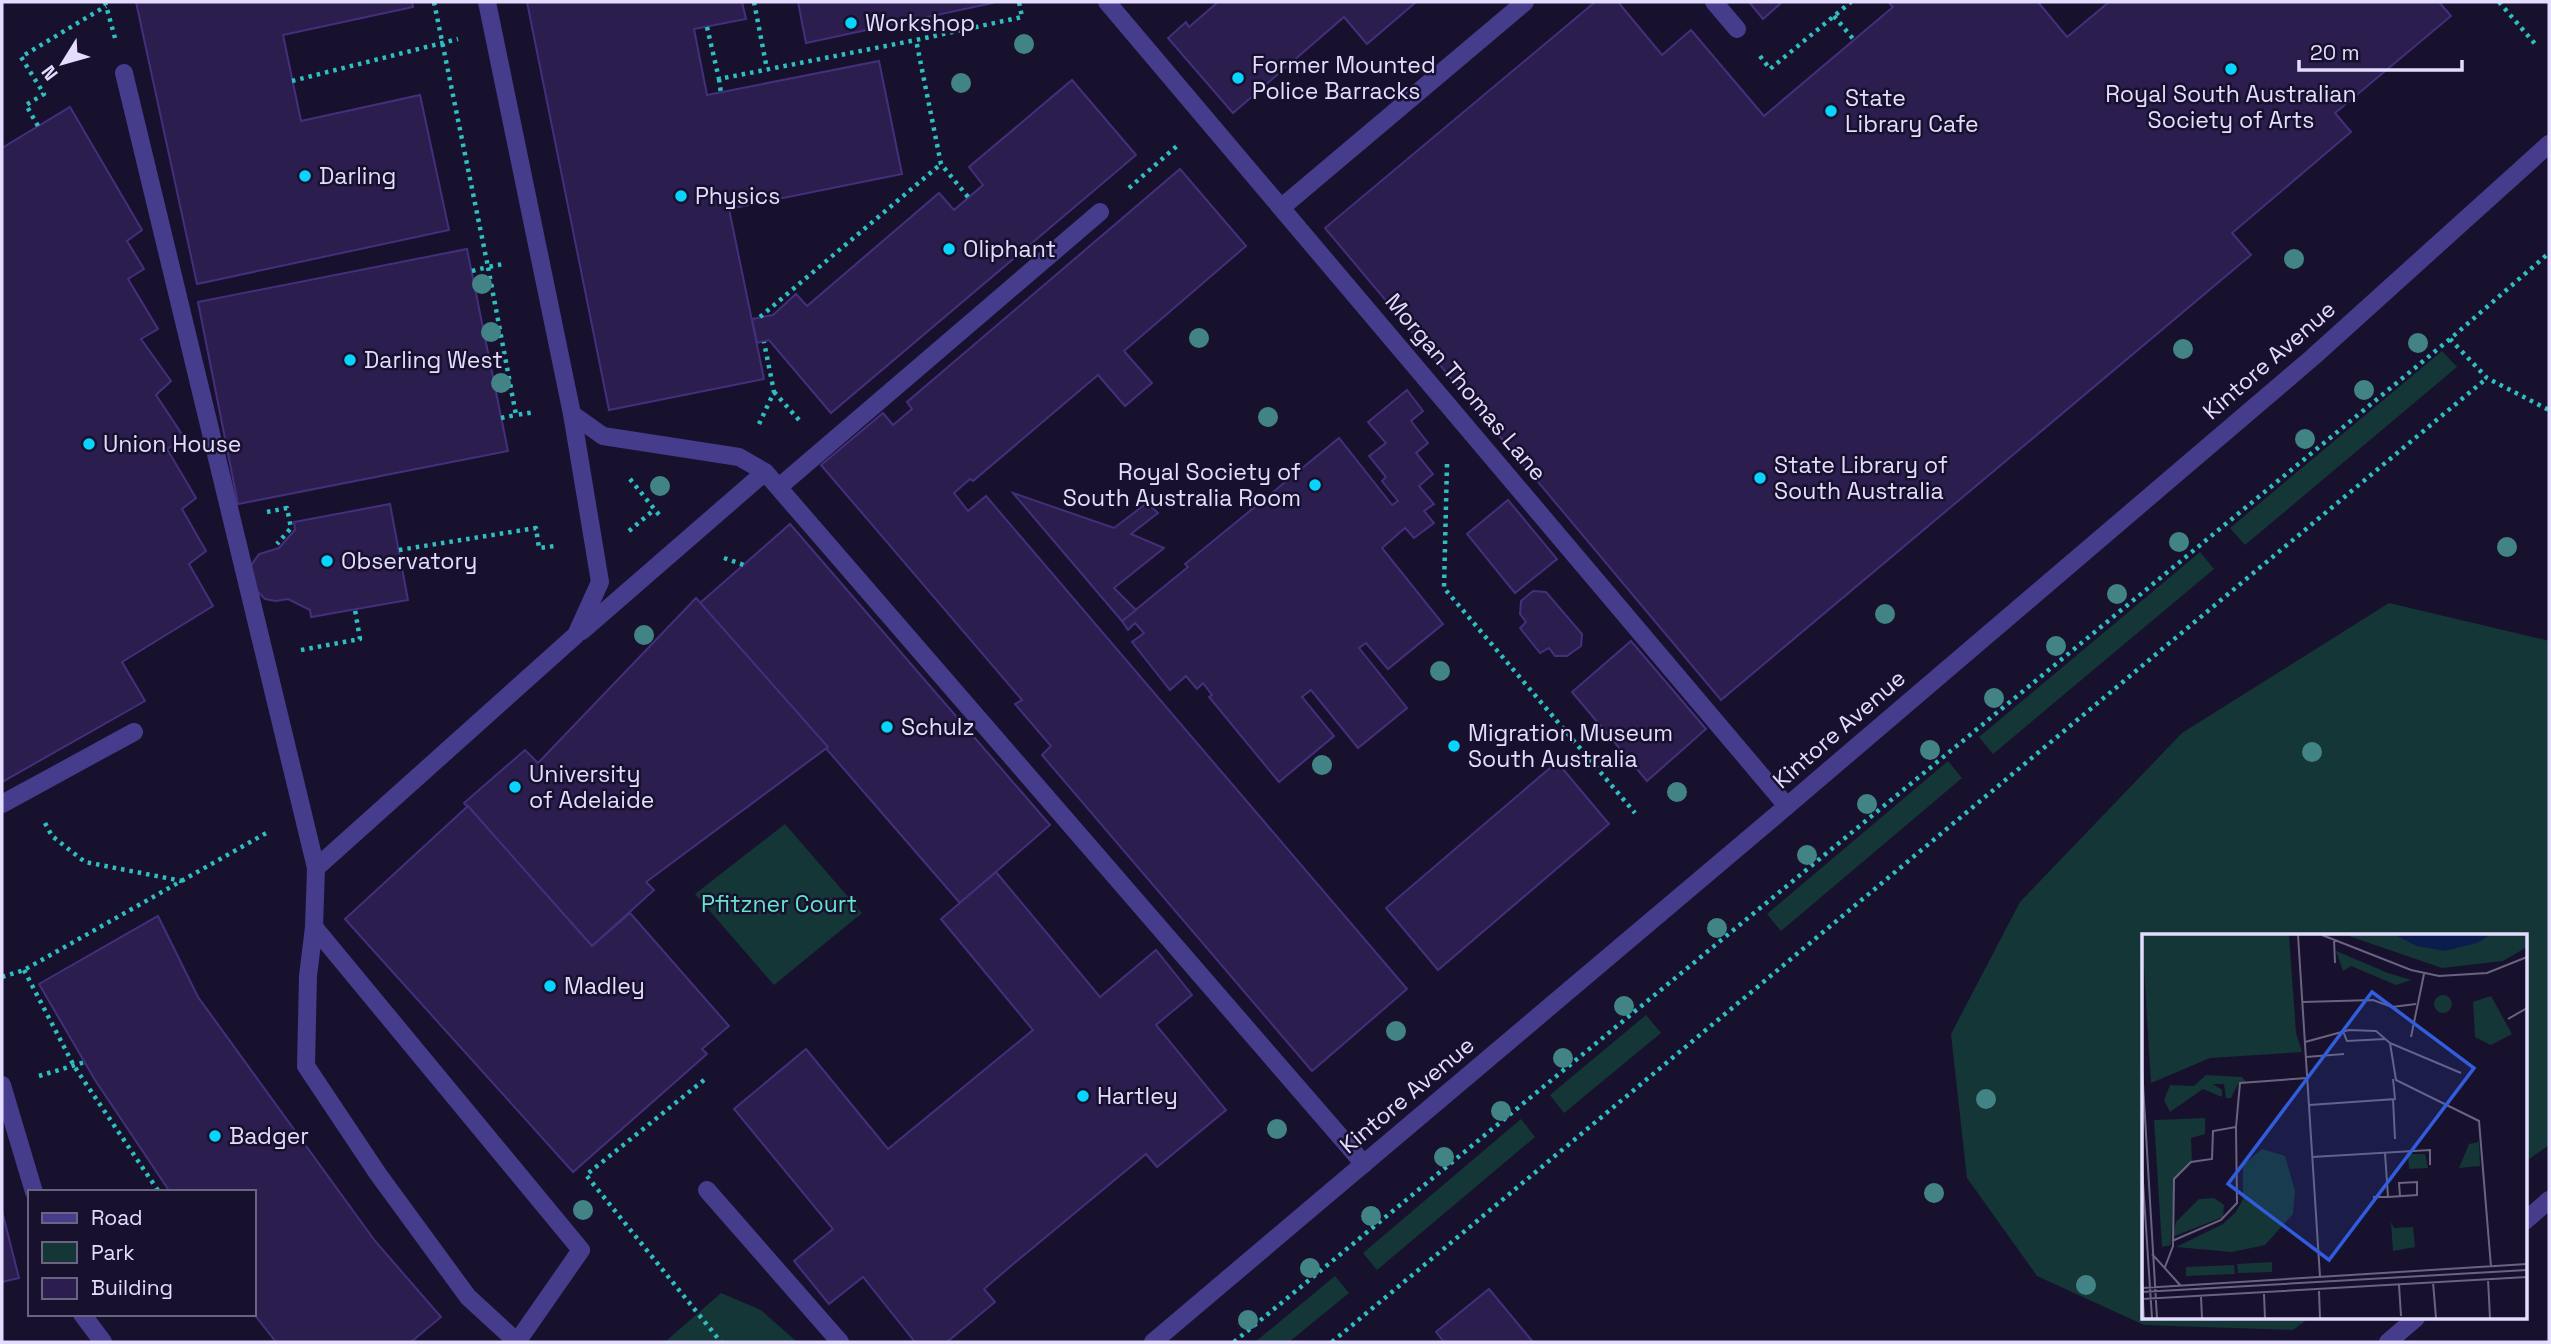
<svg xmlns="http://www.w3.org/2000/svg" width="2551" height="1344" font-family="'Space Grotesk',sans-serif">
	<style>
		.green { fill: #143637 }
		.building { fill: #2b1d4e; stroke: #432f7b; stroke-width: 2 }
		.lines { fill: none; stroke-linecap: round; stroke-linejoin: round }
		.path { stroke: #2fbfc1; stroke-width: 4.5; stroke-dasharray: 3.5 5; stroke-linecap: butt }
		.service { stroke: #453c8c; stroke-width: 18 }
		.tertiary { stroke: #453c8c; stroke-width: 18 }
		.tree { fill: #428485 }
		.poi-dot { fill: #09d4ff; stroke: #18112d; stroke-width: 2.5 }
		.labels { text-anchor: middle; stroke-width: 5; stroke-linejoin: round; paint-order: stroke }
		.poi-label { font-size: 23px; fill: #e4ddff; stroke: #18112d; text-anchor: start }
		.street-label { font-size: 23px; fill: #e4ddff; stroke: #18112d }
		.park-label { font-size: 23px; fill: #65e3cd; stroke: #18112d }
		.inset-road { fill: none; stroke: #6a6381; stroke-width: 2 }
		.view { fill: #315cdc; fill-opacity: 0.15; stroke: #315cdc; stroke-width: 3.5 }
		.inset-edge { fill: none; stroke: #e4ddff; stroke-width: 3.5 }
	</style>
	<rect width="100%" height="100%" fill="#18112d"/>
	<g class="green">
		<path d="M 2442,351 L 2457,367 L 2245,545 L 2230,528 Z"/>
		<path d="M 2200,552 L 2214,569 L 1993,754 L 1979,737 Z"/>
		<path d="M 2389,603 L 2549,641 L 2549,1145 L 2525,1162 L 2525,936 L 2143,936 L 2143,1318 L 2309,1318 L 2293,1330 L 2144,1325 L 2037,1276 L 1967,1178 L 1951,1034 L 2020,902 L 2182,733 Z"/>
		<path d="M 1948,761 L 1962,778 L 1781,931 L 1767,914 Z"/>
		<path d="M 785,824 L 862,913 L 774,985 L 695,894 Z"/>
		<path d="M 1646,1015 L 1661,1033 L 1564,1113 L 1550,1095 Z"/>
		<path d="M 1521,1119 L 1535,1137 L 1377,1270 L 1363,1253 Z"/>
		<path d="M 1335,1276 L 1349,1293 L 1289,1342 L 1255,1342 Z"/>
		<path d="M 721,1293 L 761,1310 L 797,1342 L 665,1342 Z"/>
	</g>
	<g class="building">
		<path d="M 136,2 L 412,2 L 413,7 L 283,35 L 301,121 L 420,95 L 449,230 L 197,284 Z"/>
		<path d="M 527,2 L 742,2 L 746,19 L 694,29 L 707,95 L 879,61 L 902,174 L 729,209 L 764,379 L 609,410 Z"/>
		<path d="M 798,2 L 992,2 L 993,3 L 806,43 Z"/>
		<path d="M 1218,2 L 1416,2 L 1367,44 L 1344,17 L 1233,113 L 1168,38 L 1186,22 L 1189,27 Z"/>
		<path d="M 1595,2 L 1618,2 L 1662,55 L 1691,30 L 1764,116 L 1893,7 L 1888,2 L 2038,2 L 2067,37 L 2109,2 L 2439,2 L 2451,16 L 2335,113 L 2351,132 L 2232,233 L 2251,255 L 1721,700 L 1325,228 Z"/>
		<path d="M 1749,2 L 1782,2 L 1763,19 Z"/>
		<path d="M 1072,80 L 1136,155 L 831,413 L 769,340 L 757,343 L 752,319 L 773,315 L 796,294 L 807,306 L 939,193 L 954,210 L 983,185 L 969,167 Z"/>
		<path d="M 70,107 L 142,230 L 127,241 L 144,269 L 128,279 L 158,329 L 141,339 L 171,381 L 156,395 L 185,439 L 167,449 L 196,498 L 182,509 L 206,551 L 189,564 L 213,606 L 122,662 L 145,701 L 2,782 L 2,148 Z"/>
		<path d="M 1180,169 L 1246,246 L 1124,351 L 1152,383 L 1125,406 L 1098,375 L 973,481 L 970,479 L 954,493 L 968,511 L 986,496 L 1407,989 L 1312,1071 L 1042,755 L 1051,746 L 1015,704 L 1022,700 L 821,465 L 883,413 L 893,425 L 912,409 L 907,402 Z"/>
		<path d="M 467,249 L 508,451 L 238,504 L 198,302 Z"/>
		<path d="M 1407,390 L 1423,411 L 1411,421 L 1428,443 L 1416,453 L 1433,474 L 1419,486 L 1434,504 L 1424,511 L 1434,523 L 1414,538 L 1405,528 L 1382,548 L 1443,624 L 1388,669 L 1366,643 L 1359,648 L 1407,708 L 1358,748 L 1311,690 L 1302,697 L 1334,736 L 1279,782 L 1209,697 L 1212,695 L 1203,683 L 1197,689 L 1186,676 L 1170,690 L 1132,642 L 1144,633 L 1135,623 L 1128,630 L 1122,621 L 1188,567 L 1185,564 L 1339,438 L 1392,505 L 1398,501 L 1382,481 L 1386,477 L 1369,456 L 1386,443 L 1368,422 Z"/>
		<path d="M 1013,493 L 1114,528 L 1147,503 L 1158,513 L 1131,534 L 1164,548 L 1114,588 L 1136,610 L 1122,621 Z"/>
		<path d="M 1508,500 L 1557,559 L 1515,593 L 1467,534 Z"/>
		<path d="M 390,504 L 408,600 L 311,617 L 310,610 L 288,599 L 276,601 L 265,599 L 256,590 L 250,571 L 252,564 L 259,554 L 279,548 L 295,530 L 294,522 Z"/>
		<path d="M 790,524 L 1050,825 L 960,903 L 700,603 Z"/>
		<path d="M 1533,591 L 1546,592 L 1582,634 L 1581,646 L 1567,656 L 1555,656 L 1549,648 L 1540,653 L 1520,628 L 1526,622 L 1520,614 L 1521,601 Z"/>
		<path d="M 696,598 L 828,747 L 646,882 L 654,890 L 592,946 L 464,803 L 525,750 L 538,763 Z"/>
		<path d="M 1631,641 L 1706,729 L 1647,781 L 1572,692 Z"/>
		<path d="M 1557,762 L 1609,824 L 1438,970 L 1386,908 Z"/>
		<path d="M 468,806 L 592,946 L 630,913 L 729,1026 L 702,1049 L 707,1054 L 573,1172 L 345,919 Z"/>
		<path d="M 996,872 L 1100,997 L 1156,950 L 1192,995 L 1156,1025 L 1226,1110 L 1157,1167 L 1146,1154 L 1012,1265 L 984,1289 L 995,1302 L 947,1342 L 915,1342 L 863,1277 L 829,1304 L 794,1261 L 833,1229 L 734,1109 L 806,1049 L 888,1149 L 1033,1030 L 941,919 Z"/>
		<path d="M 158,916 L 198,997 L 375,1241 L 441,1317 L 411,1342 L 276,1342 L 254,1314 L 254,1192 L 170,1192 L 95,1080 L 39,984 Z"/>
		<path d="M 2,1211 L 19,1278 L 2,1282 Z"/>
		<path d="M 1489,1289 L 1533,1342 L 1444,1342 L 1436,1332 Z"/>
	</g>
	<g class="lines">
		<g class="path">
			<path d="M 105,2 L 115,38"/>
			<path d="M 434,2 L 488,267 L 503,264"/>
			<path d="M 754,2 L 767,69"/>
			<path d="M 2499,2 L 2536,45"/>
			<path d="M 1834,16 L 1854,40"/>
			<path d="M 707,27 L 719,79 L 916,40"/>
			<path d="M 1760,56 L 1770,69 L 1851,2"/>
			<path d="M 719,79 L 721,93"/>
			<path d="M 292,81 L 458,39"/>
			<path d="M 38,126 L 26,105 L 44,94 L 21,57 L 106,6"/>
			<path d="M 1129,188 L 1178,145"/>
			<path d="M 968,197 L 941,164 L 916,40 L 1022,17 L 1019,2"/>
			<path d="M 472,271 L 488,267 L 516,415 L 535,412"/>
			<path d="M 760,317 L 941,164"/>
			<path d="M 2450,339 L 2487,378 L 2549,410"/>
			<path d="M 774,392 L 799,420"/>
			<path d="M 501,418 L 516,415"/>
			<path d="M 759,424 L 774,392 L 764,342"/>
			<path d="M 1447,464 L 1444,588 L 1635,813"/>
			<path d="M 630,479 L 660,516"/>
			<path d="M 267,512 L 287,508 L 291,528 L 277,544"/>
			<path d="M 629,531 L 655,509"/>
			<path d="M 399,550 L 536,528 L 539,548 L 555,546"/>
			<path d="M 724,558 L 744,565"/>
			<path d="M 301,650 L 360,639 L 355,610"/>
			<path d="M 45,823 L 52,836 L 85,862 L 182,881"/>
			<path d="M 24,970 L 74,1066 L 159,1192"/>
			<path d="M 2,977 L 24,970 L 268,832"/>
			<path d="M 39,1076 L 85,1062"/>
			<path d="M 704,1080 L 586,1175 L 721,1342"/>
			<path d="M 1234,1342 L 2450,339 L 2549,253"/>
			<path d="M 1332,1342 L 2487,378"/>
		</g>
		<g class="service">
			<path d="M 487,2 L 572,414 L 600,582 L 576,635 L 316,868 L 314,927 L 308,976 L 306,1066 L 378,1174 L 468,1297 L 517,1342"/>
			<path d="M 1107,2 L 1787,806"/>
			<path d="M 1714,2 L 1737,29"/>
			<path d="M 124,73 L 316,868"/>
			<path d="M 1282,207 L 1525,2"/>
			<path d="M 572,414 L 603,436 L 739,457 L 765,472"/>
			<path d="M 779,487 L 1100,212"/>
			<path d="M 582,631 L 765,472 L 1364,1164"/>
			<path d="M 2,804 L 134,732"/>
			<path d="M 314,927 L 581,1250 L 517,1342"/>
			<path d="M 2,1085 L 34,1192"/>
			<path d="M 707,1190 L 840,1342"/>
			<path d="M 2525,1221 L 2549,1200"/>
			<path d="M 82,1314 L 103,1342"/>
			<path d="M 2388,1342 L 2416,1318"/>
		</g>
		<path class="tertiary" d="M 1153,1342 L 1787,806 L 2313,357 L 2549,144"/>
	</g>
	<g class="tree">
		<circle cx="1024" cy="44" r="10"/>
		<circle cx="961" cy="83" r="10"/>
		<circle cx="2294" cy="259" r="10"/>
		<circle cx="482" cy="284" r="10"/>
		<circle cx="491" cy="332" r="10"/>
		<circle cx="1199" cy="338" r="10"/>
		<circle cx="2418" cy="343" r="10"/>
		<circle cx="2183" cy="349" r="10"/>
		<circle cx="501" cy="383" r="10"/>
		<circle cx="2364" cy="390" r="10"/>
		<circle cx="1268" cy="417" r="10"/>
		<circle cx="2305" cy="439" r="10"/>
		<circle cx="660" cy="486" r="10"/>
		<circle cx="2179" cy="542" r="10"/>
		<circle cx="2507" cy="547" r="10"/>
		<circle cx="2117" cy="594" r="10"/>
		<circle cx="1885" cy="614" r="10"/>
		<circle cx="644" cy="635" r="10"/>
		<circle cx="2056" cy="646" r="10"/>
		<circle cx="1440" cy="671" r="10"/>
		<circle cx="1994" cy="698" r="10"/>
		<circle cx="1930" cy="750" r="10"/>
		<circle cx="2312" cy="752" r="10"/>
		<circle cx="1322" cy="765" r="10"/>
		<circle cx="1677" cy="792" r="10"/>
		<circle cx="1867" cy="804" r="10"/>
		<circle cx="1807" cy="855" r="10"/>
		<circle cx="1717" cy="928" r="10"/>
		<circle cx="1624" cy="1006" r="10"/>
		<circle cx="1396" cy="1031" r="10"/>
		<circle cx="1563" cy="1058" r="10"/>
		<circle cx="1986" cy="1099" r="10"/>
		<circle cx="1501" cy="1111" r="10"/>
		<circle cx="1277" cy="1129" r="10"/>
		<circle cx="1444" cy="1157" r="10"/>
		<circle cx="1934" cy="1193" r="10"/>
		<circle cx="583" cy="1210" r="10"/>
		<circle cx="1371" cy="1216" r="10"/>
		<circle cx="1310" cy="1268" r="10"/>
		<circle cx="2086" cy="1285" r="10"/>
		<circle cx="1248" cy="1320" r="10"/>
	</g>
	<g class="poi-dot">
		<circle cx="851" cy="23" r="7"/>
		<circle cx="2231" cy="69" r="7"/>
		<circle cx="1238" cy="78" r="7"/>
		<circle cx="1831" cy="111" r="7"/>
		<circle cx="305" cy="176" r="7"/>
		<circle cx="681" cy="196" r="7"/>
		<circle cx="949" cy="249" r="7"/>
		<circle cx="350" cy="360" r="7"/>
		<circle cx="89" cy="444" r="7"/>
		<circle cx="1760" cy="478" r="7"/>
		<circle cx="1315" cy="485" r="7"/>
		<circle cx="327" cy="561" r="7"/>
		<circle cx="887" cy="727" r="7"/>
		<circle cx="1454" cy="746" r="7"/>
		<circle cx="515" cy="787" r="7"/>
		<circle cx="550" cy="986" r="7"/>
		<circle cx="1083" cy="1096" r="7"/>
		<circle cx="215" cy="1136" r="7"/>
	</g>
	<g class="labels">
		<g class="poi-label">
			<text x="865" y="31">Workshop</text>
			<text x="1252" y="73">Former Mounted<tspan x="1252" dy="26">Police Barracks</tspan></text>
			<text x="2231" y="102" text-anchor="middle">Royal South Australian<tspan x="2231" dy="26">Society of Arts</tspan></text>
			<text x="1845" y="106">State<tspan x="1845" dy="26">Library Cafe</tspan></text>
			<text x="319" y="184">Darling</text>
			<text x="695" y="204">Physics</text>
			<text x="963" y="257">Oliphant</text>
			<text x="364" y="368">Darling West</text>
			<text x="103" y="452">Union House</text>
			<text x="1774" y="473">State Library of<tspan x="1774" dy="26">South Australia</tspan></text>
			<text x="1301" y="480" text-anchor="end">Royal Society of<tspan x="1301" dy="26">South Australia Room</tspan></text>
			<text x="341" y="569">Observatory</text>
			<text x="901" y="735">Schulz</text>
			<text x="1468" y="741">Migration Museum<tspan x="1468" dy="26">South Australia</tspan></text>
			<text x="529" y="782">University<tspan x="529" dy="26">of Adelaide</tspan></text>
			<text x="564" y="994">Madley</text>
			<text x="1097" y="1104">Hartley</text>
			<text x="229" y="1144">Badger</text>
		</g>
		<g class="street-label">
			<text transform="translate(2269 360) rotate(-41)" y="8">Kintore Avenue</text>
			<text transform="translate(1466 387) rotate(50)" y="8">Morgan Thomas Lane</text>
			<text transform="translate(1839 729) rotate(-41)" y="8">Kintore Avenue</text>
			<text transform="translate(1407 1095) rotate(-40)" y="8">Kintore Avenue</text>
		</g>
		<g class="park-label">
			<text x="779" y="912">Pfitzner Court</text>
		</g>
	</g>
	<g transform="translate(2142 934)">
		<rect width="385" height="385" fill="#18112d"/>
		<path d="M 0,1 L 147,1 L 154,99 L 160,118 L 68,124 L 9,149 ZM 204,1 L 385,1 L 385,13 L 361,27 L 300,34 ZM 194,17 L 246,39 L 269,46 L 254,51 L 209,32 L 201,37 ZM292 70a9 9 0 1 1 18 0a9 9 0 1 1-18 0ZM 349,62 L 370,100 L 349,111 L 333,103 L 331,68 ZM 64,141 L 100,143 L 104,148 L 96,150 L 89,164 L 84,164 L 82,150 L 71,150 L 80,156 L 80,163 L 61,155 L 28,178 L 22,166 L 28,151 L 52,152 ZM 63,184 L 63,200 L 49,204 L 50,228 L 32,244 L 29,311 L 20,313 L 12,186 ZM 337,208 L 338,232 L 317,234 L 327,210 ZM 120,215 L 143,222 L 153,257 L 151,280 L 123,311 L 90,318 L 34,313 L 81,290 L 94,278 L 101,265 L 101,231 ZM 266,220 L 283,220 L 286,234 L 267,235 ZM 72,264 L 82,271 L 81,283 L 30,303 L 34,288 L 57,265 ZM 249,288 L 252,294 L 271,293 L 273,313 L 251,317 ZM 130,328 L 130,338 L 96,339 L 95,330 ZM 92,331 L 93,340 L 44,342 L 44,333 Z" fill="#143637"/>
		<path d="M 253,1 L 348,1 L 335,9 L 303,17 L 275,12 Z" fill="#0a1d4d"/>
		<path class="inset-road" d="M 156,1 L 178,343M 180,1 L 269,36 L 297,42 L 345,39 L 385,23M 192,5 L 193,29M 161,68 L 231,66 L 250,73 L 274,70M 366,85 L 385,74M 201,97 L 205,107 L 243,105M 269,103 L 282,40M 163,108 L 207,96 L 234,97 L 248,109 L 254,146 L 337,187 L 349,333M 248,109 L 319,139M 164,123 L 202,120M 0,133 L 15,384M 251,165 L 253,205M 167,171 L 253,165 L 251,145M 170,223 L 288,216 L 288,231M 0,233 L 10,384M 231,263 L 246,263 L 243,219M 246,263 L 275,261 L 275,248 L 257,249 L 258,262M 30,307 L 79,286 L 95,269 L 94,193M 10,320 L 39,352M 23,333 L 31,312 L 32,245 L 49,228 L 70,225 L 71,197 L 94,193 L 98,149 L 165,144M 346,345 L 348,384M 0,346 L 2,384M 291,348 L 294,384M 257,351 L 259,382M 0,354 L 385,330M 177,357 L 178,384M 0,358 L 385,336M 122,360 L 123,384M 59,363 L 60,384M 0,365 L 385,343"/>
		<path class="view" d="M 230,58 L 332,134 L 187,326 L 86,250 Z"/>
		<rect width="385" height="385" class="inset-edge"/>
	</g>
	<rect width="2551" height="1344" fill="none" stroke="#e4ddff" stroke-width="7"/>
	<rect x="28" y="1190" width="228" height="126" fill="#18112d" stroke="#6a6381" stroke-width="2"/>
	<rect x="42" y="1213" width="35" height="10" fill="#453c8c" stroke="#6a6381" stroke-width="2"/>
	<text x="91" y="1225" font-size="21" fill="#e4ddff">Road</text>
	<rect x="42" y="1242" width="35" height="21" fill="#143637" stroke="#6a6381" stroke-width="2"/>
	<text x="91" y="1260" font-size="21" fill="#e4ddff">Park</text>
	<rect x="42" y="1278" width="35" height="21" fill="#2b1d4e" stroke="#6a6381" stroke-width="2"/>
	<text x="91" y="1295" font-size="21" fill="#e4ddff">Building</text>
	<g transform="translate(63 63) rotate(233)" stroke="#18112d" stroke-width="5" paint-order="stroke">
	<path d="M0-5L12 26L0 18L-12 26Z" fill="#e4ddff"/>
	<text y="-10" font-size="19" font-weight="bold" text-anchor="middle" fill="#e4ddff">N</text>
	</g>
	<path d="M2299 60v10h163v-10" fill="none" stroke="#e4ddff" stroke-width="3.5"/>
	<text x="2310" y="60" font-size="21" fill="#e4ddff" stroke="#18112d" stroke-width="5" paint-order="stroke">20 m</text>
</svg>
